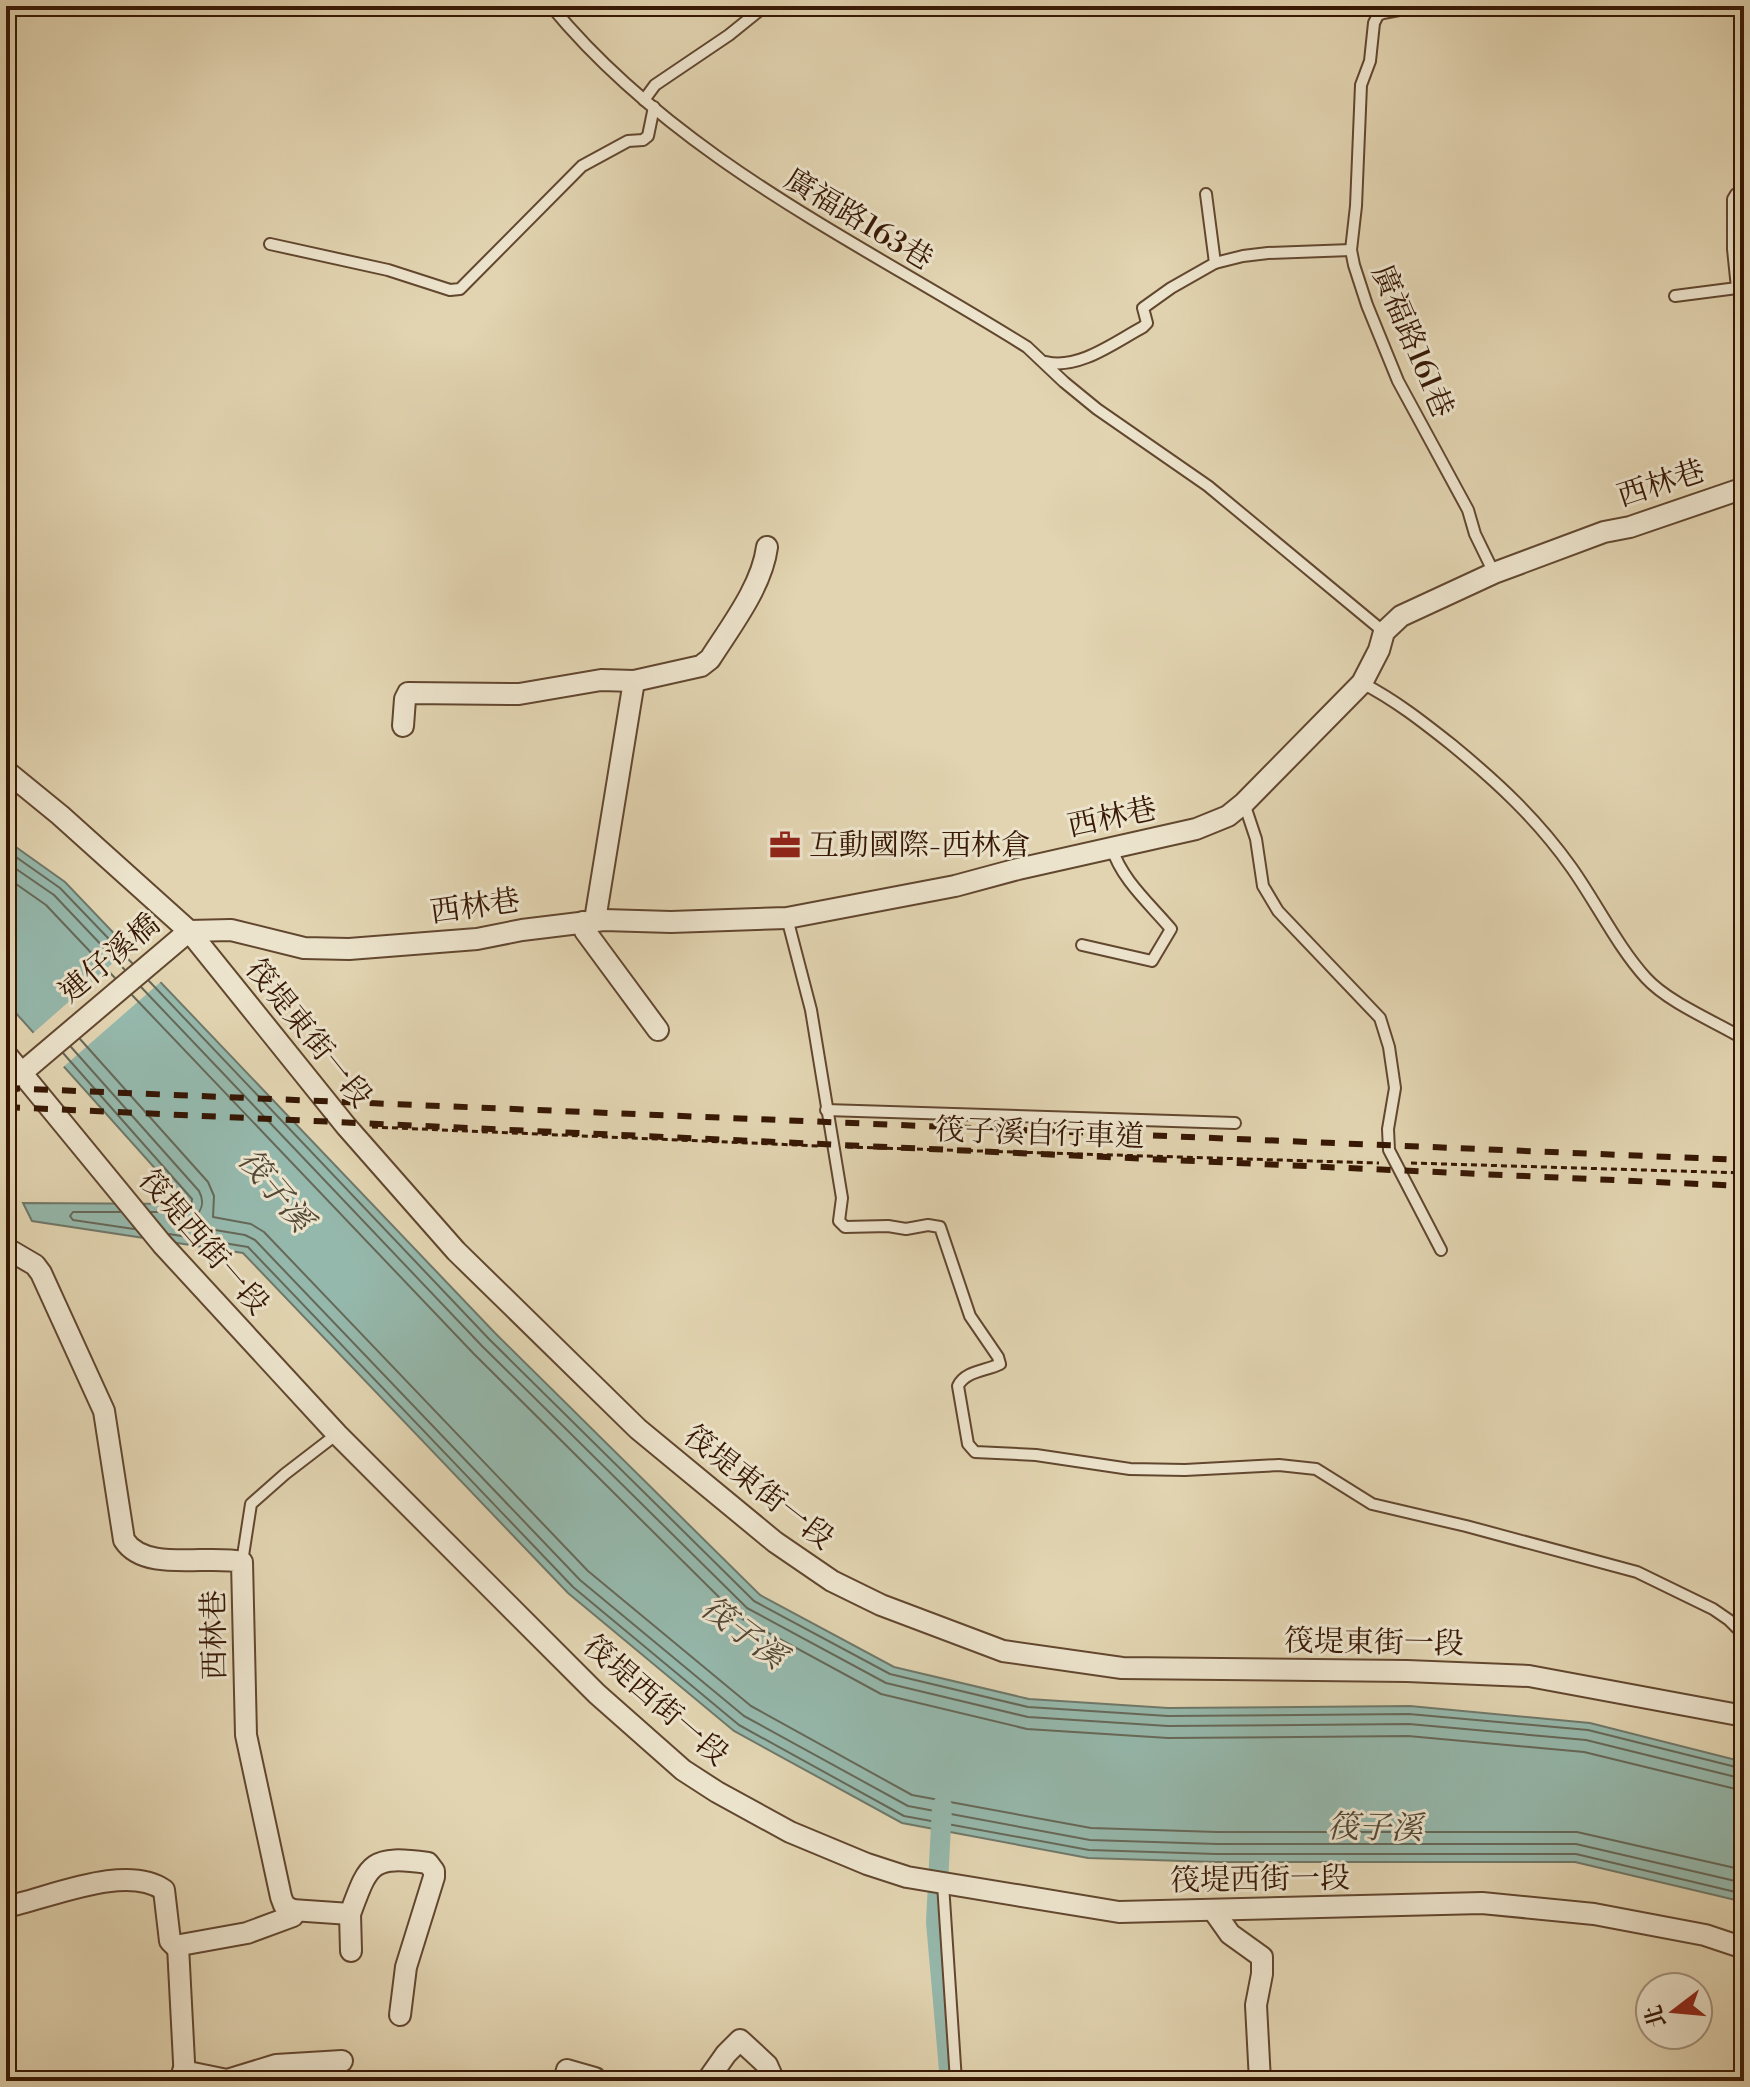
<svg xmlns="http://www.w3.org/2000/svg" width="1750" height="2087" font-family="'Libre Bodoni','Noto Serif TC',serif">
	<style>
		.water { fill: #95b8ac; stroke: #6f7869; stroke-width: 2 }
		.pier { fill: #e2d4b1 }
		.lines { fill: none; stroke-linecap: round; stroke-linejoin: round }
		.shore { stroke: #666858; stroke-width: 2 }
		.canal { stroke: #95b8ac; stroke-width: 20 }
		.service-casing { stroke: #62472f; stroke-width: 14 }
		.minor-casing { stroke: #62472f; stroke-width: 24 }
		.path { stroke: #371804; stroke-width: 3; stroke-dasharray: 6 4; stroke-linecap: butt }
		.service { stroke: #ece3cc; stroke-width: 10 }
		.minor { stroke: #ece3cc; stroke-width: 20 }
		.rail { stroke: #371804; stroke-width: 6; stroke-dasharray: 14 14; stroke-linecap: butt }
		.labels { text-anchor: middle; stroke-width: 6; stroke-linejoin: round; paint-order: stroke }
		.street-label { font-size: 30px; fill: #371804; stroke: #ece3cc }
		.poi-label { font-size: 30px; fill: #371804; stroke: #ece3cc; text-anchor: start }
		.water-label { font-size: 32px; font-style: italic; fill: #534836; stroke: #ece3cc }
	</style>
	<rect width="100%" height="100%" fill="#e2d4b1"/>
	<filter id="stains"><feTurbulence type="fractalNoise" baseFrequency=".0025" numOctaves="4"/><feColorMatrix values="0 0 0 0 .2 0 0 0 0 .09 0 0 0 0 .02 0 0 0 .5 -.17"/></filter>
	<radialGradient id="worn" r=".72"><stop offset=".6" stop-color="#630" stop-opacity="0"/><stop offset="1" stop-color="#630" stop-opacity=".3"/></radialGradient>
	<path class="water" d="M 6,840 L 65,882 L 495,1333 L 760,1595 L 894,1667 L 1029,1699 L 1168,1708 L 1410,1706 L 1590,1723 L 1744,1762 L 1744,1902 L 1575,1862 L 1216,1862 L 1088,1858 L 902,1823 L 734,1731 L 568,1593 L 243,1253 L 32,1221 L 23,1203 L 187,1204 L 6,1002 Z"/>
	<path class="pier" d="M 132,946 L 164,979 L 61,1069 L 31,1035 Z"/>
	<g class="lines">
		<g class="shore">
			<path d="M 6,850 L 60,888 L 132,963"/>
			<path d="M 6,862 L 54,895 L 125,970"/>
			<path d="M 6,877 L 46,905 L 115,978"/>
			<path d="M 149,981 L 489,1339 L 754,1601 L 890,1674 L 1028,1707 L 1168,1716 L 1409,1714 L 1588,1730 L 1744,1769"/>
			<path d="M 141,987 L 482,1346 L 747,1608 L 886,1683 L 1028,1717 L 1168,1726 L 1409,1724 L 1586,1740 L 1744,1779"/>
			<path d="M 132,995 L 474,1354 L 739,1617 L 881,1694 L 1027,1729 L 1168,1738 L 1408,1736 L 1584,1752 L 1744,1791"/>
			<path d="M 80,1039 L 208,1182 L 214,1196 L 213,1217 L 251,1224 L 264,1232 L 588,1571 L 751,1706 L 912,1795 L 1091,1828 L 1217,1832 L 1577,1832 L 1744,1870"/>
			<path d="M 71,1047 L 199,1191 C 206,1204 201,1213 190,1221 L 191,1226 L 245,1235 L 255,1240 L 580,1580 L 744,1716 L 908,1806 L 1090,1840 L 1217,1844 L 1576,1844 L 1744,1883"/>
			<path d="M 63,1053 L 192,1199 L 191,1207 L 184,1212 L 151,1212"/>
			<path d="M 120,1212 L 73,1212 L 70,1216 L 73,1220 L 134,1229"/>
			<path d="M 169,1234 L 248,1247 L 573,1587 L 739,1725 L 904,1816 L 1089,1850 L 1216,1854 L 1576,1854 L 1744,1894"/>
		</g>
		<path class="canal" d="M 942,1806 L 936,1922 L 950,2081"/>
		<defs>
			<g id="service">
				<path d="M 551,6 C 678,160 861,243 1027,347 L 1064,382 L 1097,409 L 1208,486 L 1384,632"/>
				<path d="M 1420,6 L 1383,13 L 1378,15 L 1374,23 L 1370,61 L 1361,85 L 1356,206 L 1351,250 L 1354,265 L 1367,305 L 1398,381 L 1468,510 L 1475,534 L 1494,573"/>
				<path d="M 644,100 L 655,85 L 729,35 L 765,6"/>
				<path d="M 270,244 L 388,270 L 450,290 L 460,289 L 582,166 L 628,141 L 643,140 L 648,136 L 654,107"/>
				<path d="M 1215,263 L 1243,256 L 1268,253 L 1351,250"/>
				<path d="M 1675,296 L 1737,288 L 1733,249 L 1733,199 L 1736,194 L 1744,192"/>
				<path d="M 1046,362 C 1079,370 1115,342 1143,327 L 1147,323 L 1143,308 L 1171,288 L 1215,263 L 1206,194"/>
				<path d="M 1362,683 C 1395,700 1423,722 1452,745 C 1497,782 1537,819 1571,867 C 1596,902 1617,946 1646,978 C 1669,1003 1714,1021 1744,1039"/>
				<path d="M 1244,803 L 1256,839 L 1263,886 L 1278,911 L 1380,1018 L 1389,1047 L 1395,1088 L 1388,1129 L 1389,1150 L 1441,1250"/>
				<path d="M 787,918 L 811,1010 L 842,1198 L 839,1221 L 845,1227 L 888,1226 L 906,1229 L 928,1225 L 940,1227 L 970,1316 L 998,1357 L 1000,1364 C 986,1371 965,1371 958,1386 L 968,1444 L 975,1452 L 1036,1455 L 1130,1469 L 1185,1470 L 1279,1465 L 1316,1469 L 1372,1504 L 1466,1526 L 1637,1572 L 1713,1609 L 1729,1620 L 1737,1628 L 1744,1623"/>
				<path d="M 1082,945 L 1152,961 L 1171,929 C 1150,904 1121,879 1112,848"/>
				<path d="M 826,1110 L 1235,1123"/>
				<path d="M 242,1562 L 251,1504 L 285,1474 L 337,1434"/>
				<path d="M 943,1884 L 956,2081"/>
			</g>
			<g id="minor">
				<path d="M 403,726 L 405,699 L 408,693 L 519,694 L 601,680 L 634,681 L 701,666 L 710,659 C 731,626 762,586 767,547"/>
				<path d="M 6,771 L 60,815 L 189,931 L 346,1126 L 456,1251 L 638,1429 L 775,1542 L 832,1581 L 881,1605 L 1003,1651 L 1122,1668 L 1407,1671 L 1529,1676 L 1744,1716"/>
				<path d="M 595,920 L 634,681"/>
				<path d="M 583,922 L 585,931 L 658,1030"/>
				<path d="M 189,931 L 231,930 L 304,948 L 349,949 L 477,939 L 522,930 L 604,920 L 671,922 L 787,918 L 955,886 L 1018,869 L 1196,829 L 1228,816 L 1244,803 L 1362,683 L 1379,650 L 1384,632 L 1401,616 L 1494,573 L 1604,532 L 1630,527 L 1744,488"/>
				<path d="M 6,1054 L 162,1244 L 337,1434 L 597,1694 L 683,1770 L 717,1792 L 790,1832 L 867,1864 L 907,1877 L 1119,1912 L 1482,1903 L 1594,1914 L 1705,1935 L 1744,1948"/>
				<path d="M 6,1086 L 189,931"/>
				<path d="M 6,1248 L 35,1265 L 41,1273 L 104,1411 L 124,1540 C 145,1573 208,1554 242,1562 L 246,1735 L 281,1897 L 284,1905 L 292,1910 L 293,1916 L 247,1933 L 175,1946 L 170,1941 L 164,1890 C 126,1863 49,1898 6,1907"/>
				<path d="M 292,1910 L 350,1914 C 369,1863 370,1855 428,1863 L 434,1871 L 434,1877 L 406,1967 L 400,2015"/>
				<path d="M 1213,1910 L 1230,1934 L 1262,1957 L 1262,1974 L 1256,2005 L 1260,2081"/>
				<path d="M 350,1914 L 351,1951"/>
				<path d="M 178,1946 L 185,2081"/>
				<path d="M 183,2071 L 227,2080 L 276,2065 L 342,2061"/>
				<path d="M 564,2081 L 567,2070 L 595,2078"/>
				<path d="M 707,2081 L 726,2054 L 740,2040 L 767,2065 L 774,2081"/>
			</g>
		</defs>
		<use href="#service" class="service-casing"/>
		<use href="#minor" class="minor-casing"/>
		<g class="path">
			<path d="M 372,1127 L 820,1146"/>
			<path d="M 847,1147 L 1379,1163"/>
			<path d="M 1411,1163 L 1744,1173"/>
		</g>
		<use href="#service" class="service"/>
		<use href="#minor" class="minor"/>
		<g class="rail">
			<path d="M 6,1088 L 1744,1160"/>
			<path d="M 6,1107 L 1744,1186"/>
		</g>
	</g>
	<defs>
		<symbol id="office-bare" viewBox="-9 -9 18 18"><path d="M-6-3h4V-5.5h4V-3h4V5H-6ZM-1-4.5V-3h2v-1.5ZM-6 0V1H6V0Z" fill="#8f2418" stroke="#ece3cc" stroke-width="2.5" paint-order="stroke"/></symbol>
	</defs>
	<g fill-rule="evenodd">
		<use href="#office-bare" x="763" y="823" width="44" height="44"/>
	</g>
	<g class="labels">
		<g class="street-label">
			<text transform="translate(859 219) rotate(31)" y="10">廣福路163巷</text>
			<text transform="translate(1413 341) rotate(67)" y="10">廣福路161巷</text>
			<text transform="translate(1661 483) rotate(-18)" y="10">西林巷</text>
			<text transform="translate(1112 817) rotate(-12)" y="10">西林巷</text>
			<text transform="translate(475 906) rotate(-8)" y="10">西林巷</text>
			<text transform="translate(109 958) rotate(-40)" y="10">連仔溪橋</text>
			<text transform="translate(309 1033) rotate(51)" y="10">筏堤東街一段</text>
			<text transform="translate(1040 1133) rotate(2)" y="10">筏子溪自行車道</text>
			<text transform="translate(204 1242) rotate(49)" y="10">筏堤西街一段</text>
			<text transform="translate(759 1487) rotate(38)" y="10">筏堤東街一段</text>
			<text transform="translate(214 1635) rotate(-91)" y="10">西林巷</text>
			<text transform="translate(1374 1642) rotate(1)" y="10">筏堤東街一段</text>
			<text transform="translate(656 1700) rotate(41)" y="10">筏堤西街一段</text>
			<text transform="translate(1260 1879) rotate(-1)" y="10">筏堤西街一段</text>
		</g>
		<g class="poi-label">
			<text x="809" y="855">互動國際-西林倉</text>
		</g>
		<g class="water-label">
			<text transform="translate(276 1190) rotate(50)" y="11">筏子溪</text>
			<text transform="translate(744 1632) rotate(37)" y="11">筏子溪</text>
			<text transform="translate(1375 1827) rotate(1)" y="11">筏子溪</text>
		</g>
	</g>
	<rect width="1750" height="2087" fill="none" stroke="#e2d4b1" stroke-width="32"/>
	<rect x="8" y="8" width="1734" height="2071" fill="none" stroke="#371804" stroke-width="4"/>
	<rect x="16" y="16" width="1718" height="2055" fill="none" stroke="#371804" stroke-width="2"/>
	<g transform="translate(1674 2011) rotate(254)"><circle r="38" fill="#ece3cc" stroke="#a4927c" stroke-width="2"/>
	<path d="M0-6L14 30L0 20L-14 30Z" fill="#8f2418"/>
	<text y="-12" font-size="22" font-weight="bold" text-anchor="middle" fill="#371804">北</text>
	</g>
	<rect width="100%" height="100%" filter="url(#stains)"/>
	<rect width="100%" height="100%" fill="url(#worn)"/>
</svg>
